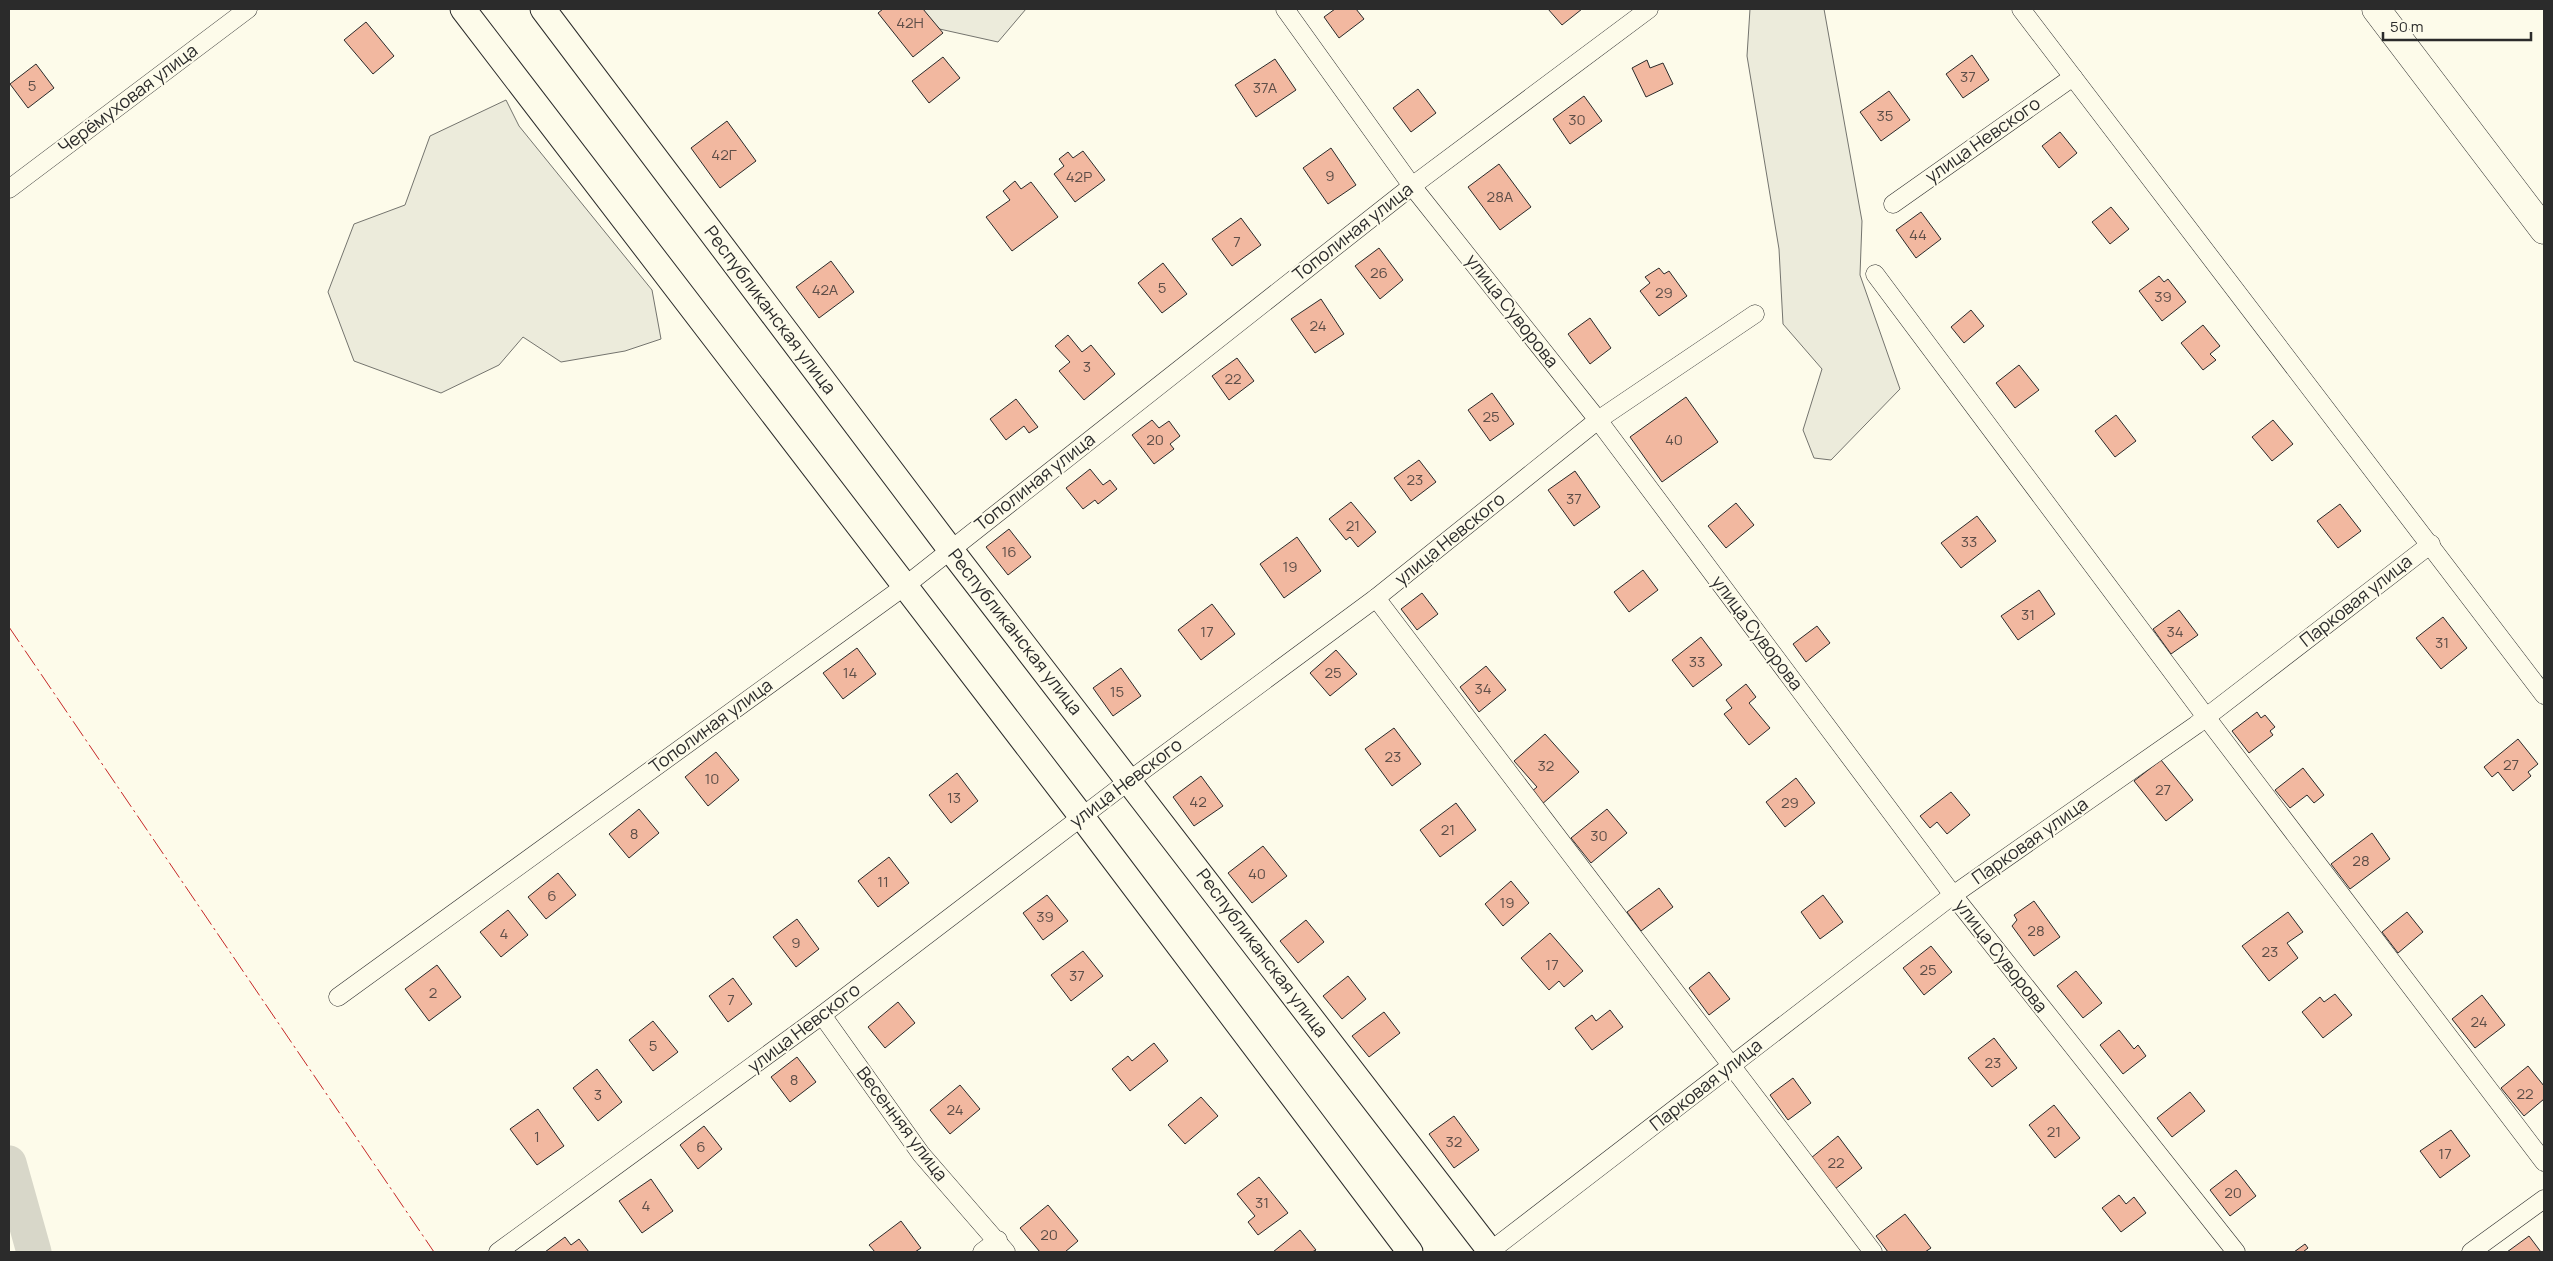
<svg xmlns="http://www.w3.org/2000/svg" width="2553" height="1261" font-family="Manrope,sans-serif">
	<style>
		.green { fill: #ecebdb; stroke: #74746e }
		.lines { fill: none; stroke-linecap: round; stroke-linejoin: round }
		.river { stroke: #d8d7c9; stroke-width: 35 }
		.building { fill: #f2b8a0; stroke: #2b2b2b }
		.street-casing { stroke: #2b2b2b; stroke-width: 19 }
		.secondary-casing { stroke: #2b2b2b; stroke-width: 27 }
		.primary-casing { stroke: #2b2b2b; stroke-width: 29 }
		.street { stroke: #fdfbea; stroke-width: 18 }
		.secondary { stroke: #fdfbea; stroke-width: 25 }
		.primary { stroke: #fdfbea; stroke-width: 28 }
		.power { stroke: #c62828; stroke-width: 1; stroke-dasharray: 18 4 2.5 4; stroke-linecap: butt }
		.labels { text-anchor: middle; stroke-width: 4; stroke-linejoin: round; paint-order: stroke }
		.number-label { font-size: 15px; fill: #5d4e48 }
		.street-label { font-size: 18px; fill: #2b2b2b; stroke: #fdfbea }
	</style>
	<rect width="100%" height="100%" fill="#fdfbea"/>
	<g class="green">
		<path d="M 909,9 L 1026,9 L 998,42 L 926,26 Z"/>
		<path d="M 1750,9 L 1824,9 L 1862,221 L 1860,275 L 1900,389 L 1831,460 L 1814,458 L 1803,430 L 1822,369 L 1783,324 L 1779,249 L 1747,56 Z"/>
		<path d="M 506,100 L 519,126 L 652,290 L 661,339 L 625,351 L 561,362 L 523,337 L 499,365 L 441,393 L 354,361 L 328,292 L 354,224 L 405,205 L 430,136 Z"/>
	</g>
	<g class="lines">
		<path class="river" d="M 9,1163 L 34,1252"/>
	</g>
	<g class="building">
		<path d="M 883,9 L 923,9 L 943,33 L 913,57 L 878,13 Z"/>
		<path d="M 1335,9 L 1356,9 L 1364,19 L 1339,38 L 1324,17 Z"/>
		<path d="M 1548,9 L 1582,9 L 1562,25 Z"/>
		<path d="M 366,22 L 394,56 L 373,74 L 344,40 Z"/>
		<path d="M 1972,55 L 1989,80 L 1963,98 L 1946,74 Z"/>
		<path d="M 943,57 L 960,78 L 929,103 L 912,81 Z"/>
		<path d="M 1275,59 L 1296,90 L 1256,117 L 1235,85 Z"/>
		<path d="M 1647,60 L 1650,68 L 1663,63 L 1673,84 L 1646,97 L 1632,68 Z"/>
		<path d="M 36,64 L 54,88 L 28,108 L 10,84 Z"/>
		<path d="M 1418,89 L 1436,113 L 1411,132 L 1393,108 Z"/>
		<path d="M 1889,91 L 1910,120 L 1881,141 L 1860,112 Z"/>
		<path d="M 1584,96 L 1602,121 L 1570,144 L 1553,119 Z"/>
		<path d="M 727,121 L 756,161 L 720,188 L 691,148 Z"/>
		<path d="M 2060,132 L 2077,153 L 2059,168 L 2042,146 Z"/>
		<path d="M 1331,148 L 1356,185 L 1328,204 L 1303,168 Z"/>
		<path d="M 1083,151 L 1105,180 L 1075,202 L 1054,174 L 1064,166 L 1059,159 L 1068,152 L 1073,158 Z"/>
		<path d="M 1499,164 L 1531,207 L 1500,230 L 1468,187 Z"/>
		<path d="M 1015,181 L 1021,189 L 1031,182 L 1058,217 L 1012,251 L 986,217 L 1010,200 L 1003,191 Z"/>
		<path d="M 2111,207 L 2129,229 L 2110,244 L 2092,222 Z"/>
		<path d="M 1921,212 L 1941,239 L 1916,258 L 1896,230 Z"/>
		<path d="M 1241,218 L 1261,245 L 1232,266 L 1212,239 Z"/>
		<path d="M 1379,248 L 1403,280 L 1380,299 L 1355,266 Z"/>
		<path d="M 831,261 L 854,292 L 819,318 L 796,287 Z"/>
		<path d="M 1163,263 L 1187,294 L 1162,313 L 1138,283 Z"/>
		<path d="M 1659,268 L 1664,274 L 1669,271 L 1687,296 L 1659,316 L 1640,291 L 1650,283 L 1645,277 Z"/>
		<path d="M 2159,276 L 2164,282 L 2168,279 L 2186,302 L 2162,321 L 2139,291 Z"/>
		<path d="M 1321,299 L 1344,334 L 1315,353 L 1291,319 Z"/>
		<path d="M 1971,310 L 1984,326 L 1964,343 L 1951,327 Z"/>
		<path d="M 1590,318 L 1611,348 L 1590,364 L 1568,334 Z"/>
		<path d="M 2203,325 L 2220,346 L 2210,354 L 2216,360 L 2203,370 L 2181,343 Z"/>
		<path d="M 1068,335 L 1082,352 L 1091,345 L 1115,374 L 1084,400 L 1059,371 L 1070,362 L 1055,346 Z"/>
		<path d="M 1237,358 L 1254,381 L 1229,400 L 1212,376 Z"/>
		<path d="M 2019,365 L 2039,390 L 2015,408 L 1996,383 Z"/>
		<path d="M 1492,393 L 1514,424 L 1490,441 L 1468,410 Z"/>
		<path d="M 1686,397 L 1718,442 L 1662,482 L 1630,437 Z"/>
		<path d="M 1016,399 L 1038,427 L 1029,433 L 1024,426 L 1006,440 L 990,419 Z"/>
		<path d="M 2116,415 L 2136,441 L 2115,457 L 2095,431 Z"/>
		<path d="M 1152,420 L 1159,428 L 1169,421 L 1180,436 L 1170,444 L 1174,449 L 1154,464 L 1132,435 Z"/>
		<path d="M 2273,420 L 2293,444 L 2272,461 L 2252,437 Z"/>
		<path d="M 1419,460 L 1436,482 L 1411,501 L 1394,478 Z"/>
		<path d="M 1090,469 L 1103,485 L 1110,480 L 1117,489 L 1098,504 L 1095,500 L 1083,509 L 1066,488 Z"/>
		<path d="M 1575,471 L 1600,507 L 1574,526 L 1548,490 Z"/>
		<path d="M 1351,502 L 1376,532 L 1358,547 L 1350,537 L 1346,540 L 1329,519 Z"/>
		<path d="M 1736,503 L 1754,525 L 1726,548 L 1708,526 Z"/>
		<path d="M 2340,504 L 2361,531 L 2338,548 L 2317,521 Z"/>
		<path d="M 1977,516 L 1996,541 L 1961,568 L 1941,543 Z"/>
		<path d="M 1009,529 L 1031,557 L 1008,575 L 986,547 Z"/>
		<path d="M 1297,537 L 1321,571 L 1284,598 L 1260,564 Z"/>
		<path d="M 1643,570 L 1658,590 L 1629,612 L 1614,592 Z"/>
		<path d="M 2039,590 L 2055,614 L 2018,640 L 2001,616 Z"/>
		<path d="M 1422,593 L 1438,614 L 1417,630 L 1401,609 Z"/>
		<path d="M 1212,604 L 1235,634 L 1201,660 L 1178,630 Z"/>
		<path d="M 2179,610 L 2198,635 L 2171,654 L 2153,629 Z"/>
		<path d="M 2443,617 L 2467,648 L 2441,669 L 2416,638 Z"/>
		<path d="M 1817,626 L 1830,643 L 1806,662 L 1793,644 Z"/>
		<path d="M 1701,637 L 1722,665 L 1693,687 L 1672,660 Z"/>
		<path d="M 857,648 L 876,674 L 843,699 L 823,673 Z"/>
		<path d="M 1336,650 L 1357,674 L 1330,696 L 1310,673 Z"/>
		<path d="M 1486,666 L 1506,690 L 1479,712 L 1460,687 Z"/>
		<path d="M 1121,668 L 1141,696 L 1113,716 L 1093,688 Z"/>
		<path d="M 1746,684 L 1756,697 L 1749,703 L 1770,728 L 1749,745 L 1724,714 L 1732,708 L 1726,700 Z"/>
		<path d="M 2257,712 L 2261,718 L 2265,715 L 2275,727 L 2270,731 L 2273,735 L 2249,753 L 2232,731 Z"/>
		<path d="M 1394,728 L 1421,764 L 1392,786 L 1365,749 Z"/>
		<path d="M 1545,734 L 1579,772 L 1541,805 L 1531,792 L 1537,787 L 1514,761 Z"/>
		<path d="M 2518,739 L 2538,764 L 2528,772 L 2531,776 L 2513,791 L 2498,772 L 2492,777 L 2484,767 Z"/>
		<path d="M 716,752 L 739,780 L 708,806 L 685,777 Z"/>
		<path d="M 2161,760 L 2193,800 L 2166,821 L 2134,781 Z"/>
		<path d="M 2303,768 L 2324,795 L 2314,803 L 2307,795 L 2290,808 L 2275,790 Z"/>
		<path d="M 957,773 L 978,801 L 951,823 L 929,795 Z"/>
		<path d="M 1201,776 L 1223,806 L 1194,826 L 1173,797 Z"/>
		<path d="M 1796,778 L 1815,803 L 1785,827 L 1766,802 Z"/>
		<path d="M 1951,792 L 1970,815 L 1947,834 L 1937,822 L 1930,828 L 1920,816 Z"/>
		<path d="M 1456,803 L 1476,830 L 1440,857 L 1420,830 Z"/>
		<path d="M 639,809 L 659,833 L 629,858 L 609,834 Z"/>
		<path d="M 1607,809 L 1627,833 L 1591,863 L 1571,838 Z"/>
		<path d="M 2372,833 L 2390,859 L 2350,889 L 2331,864 Z"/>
		<path d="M 1263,846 L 1287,876 L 1252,903 L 1228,873 Z"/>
		<path d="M 889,857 L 909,883 L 878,907 L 858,881 Z"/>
		<path d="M 558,873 L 576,895 L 546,919 L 528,897 Z"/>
		<path d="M 1511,881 L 1529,903 L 1503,926 L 1485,904 Z"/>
		<path d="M 1659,888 L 1673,907 L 1641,931 L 1627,912 Z"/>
		<path d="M 1047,895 L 1068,921 L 1043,940 L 1023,913 Z"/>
		<path d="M 1823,895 L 1843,922 L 1820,939 L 1801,912 Z"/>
		<path d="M 2034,901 L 2060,937 L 2034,956 L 2012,926 L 2017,920 L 2014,915 Z"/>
		<path d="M 508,910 L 528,935 L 501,957 L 480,932 Z"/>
		<path d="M 2288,912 L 2303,932 L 2287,943 L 2298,958 L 2269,981 L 2242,946 Z"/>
		<path d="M 2407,912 L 2423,932 L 2398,953 L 2382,932 Z"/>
		<path d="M 797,919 L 819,949 L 796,967 L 773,937 Z"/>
		<path d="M 1306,920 L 1324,942 L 1298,963 L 1280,941 Z"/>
		<path d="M 1550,933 L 1583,971 L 1564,987 L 1559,981 L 1549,990 L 1521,958 Z"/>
		<path d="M 1931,946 L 1952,972 L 1924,995 L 1903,968 Z"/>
		<path d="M 1083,951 L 1103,976 L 1071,1001 L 1051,975 Z"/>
		<path d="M 437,965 L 461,997 L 429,1021 L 405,989 Z"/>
		<path d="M 2076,971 L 2102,1003 L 2083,1018 L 2057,986 Z"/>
		<path d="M 1709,972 L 1730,999 L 1709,1015 L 1689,988 Z"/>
		<path d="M 1348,976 L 1366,999 L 1342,1019 L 1323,996 Z"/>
		<path d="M 733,978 L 752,1004 L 728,1022 L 709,996 Z"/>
		<path d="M 2335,994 L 2352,1015 L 2323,1038 L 2302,1012 L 2320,997 L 2324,1002 Z"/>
		<path d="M 2482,995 L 2505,1025 L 2475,1048 L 2452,1019 Z"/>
		<path d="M 898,1002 L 915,1023 L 885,1048 L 868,1027 Z"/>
		<path d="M 1610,1010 L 1623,1027 L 1592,1050 L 1575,1028 L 1592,1015 L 1596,1021 Z"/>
		<path d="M 1384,1012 L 1400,1033 L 1369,1057 L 1352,1036 Z"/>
		<path d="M 653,1021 L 678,1052 L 653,1071 L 629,1040 Z"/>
		<path d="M 2119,1030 L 2134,1049 L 2138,1045 L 2146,1056 L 2123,1074 L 2100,1045 Z"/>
		<path d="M 1994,1038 L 2017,1068 L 1992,1087 L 1968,1058 Z"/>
		<path d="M 1154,1043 L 1168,1061 L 1130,1091 L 1112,1069 L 1128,1056 L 1132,1061 Z"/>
		<path d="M 797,1057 L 816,1082 L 790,1102 L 771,1077 Z"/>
		<path d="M 2528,1066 L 2544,1086 L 2544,1099 L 2524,1116 L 2501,1088 Z"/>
		<path d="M 597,1069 L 622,1102 L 598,1121 L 573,1088 Z"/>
		<path d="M 1793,1078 L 1811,1103 L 1788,1120 L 1770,1095 Z"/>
		<path d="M 960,1085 L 980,1109 L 950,1134 L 930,1110 Z"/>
		<path d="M 2190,1092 L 2205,1111 L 2172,1137 L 2157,1118 Z"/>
		<path d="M 1201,1097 L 1218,1116 L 1185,1144 L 1168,1125 Z"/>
		<path d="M 2054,1105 L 2080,1138 L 2055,1158 L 2029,1125 Z"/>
		<path d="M 538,1109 L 564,1146 L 537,1165 L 510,1129 Z"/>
		<path d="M 1454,1116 L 1479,1150 L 1454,1168 L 1429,1134 Z"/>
		<path d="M 704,1126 L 722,1149 L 698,1169 L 680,1145 Z"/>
		<path d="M 2451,1130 L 2470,1156 L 2440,1178 L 2420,1151 Z"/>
		<path d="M 1838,1136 L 1862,1168 L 1835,1189 L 1811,1158 Z"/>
		<path d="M 2236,1170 L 2256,1196 L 2230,1216 L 2210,1190 Z"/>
		<path d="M 1259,1177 L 1288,1213 L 1258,1235 L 1248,1222 L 1255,1216 L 1237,1194 Z"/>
		<path d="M 651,1179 L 673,1211 L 642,1233 L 619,1201 Z"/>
		<path d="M 2119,1195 L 2126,1204 L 2134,1197 L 2146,1213 L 2121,1232 L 2102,1208 Z"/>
		<path d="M 1048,1205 L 1078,1241 L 1065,1252 L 1040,1252 L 1020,1228 Z"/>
		<path d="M 1905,1214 L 1931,1248 L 1925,1252 L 1888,1252 L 1876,1236 Z"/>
		<path d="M 901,1221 L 921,1248 L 915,1252 L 875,1252 L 869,1245 Z"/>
		<path d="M 1300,1230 L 1316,1250 L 1312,1252 L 1273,1252 Z"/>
		<path d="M 2529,1236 L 2541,1252 L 2507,1252 Z"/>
		<path d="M 565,1237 L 571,1245 L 579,1239 L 589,1252 L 545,1252 Z"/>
		<path d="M 2305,1244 L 2308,1248 L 2303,1252 L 2294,1252 Z"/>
	</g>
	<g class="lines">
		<defs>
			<g id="street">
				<path d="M 1285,9 L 1412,186 L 1598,420 L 1953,895 L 2236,1252"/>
				<path d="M 2021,9 L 2544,695"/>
				<path d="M 9,189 L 248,9"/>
				<path d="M 1893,204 L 2073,77"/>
				<path d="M 1875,274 L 2206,717 L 2544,1162"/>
				<path d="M 1376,598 L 1873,1252"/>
				<path d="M 338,997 L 905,586 L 1412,186 L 1649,9"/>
				<path d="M 822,1015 L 921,1154 L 1006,1252"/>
				<path d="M 498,1252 L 822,1015 L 1130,780 L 1376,598 L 1598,420 L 1755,314"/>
				<path d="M 982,1252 L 998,1240"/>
				<path d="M 1489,1252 L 1953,895 L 2196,725 L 2431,544"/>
				<path d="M 2471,1252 L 2544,1199"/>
			</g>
			<g id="secondary">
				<path d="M 463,9 L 1082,817 L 1410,1252"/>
				<path d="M 543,9 L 950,549 L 1491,1252"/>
			</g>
			<path id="primary" d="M 2376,9 L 2544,230"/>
		</defs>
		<use href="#street" class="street-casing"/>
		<use href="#secondary" class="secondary-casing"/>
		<use href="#primary" class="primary-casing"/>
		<use href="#street" class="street"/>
		<use href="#secondary" class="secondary"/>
		<use href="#primary" class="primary"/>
		<path class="power" d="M 9,627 L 434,1252"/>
	</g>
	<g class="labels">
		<g class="number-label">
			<text x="910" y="28">42Н</text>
			<text x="1968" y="82">37</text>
			<text x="32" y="91">5</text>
			<text x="1265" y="93">37А</text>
			<text x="1885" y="121">35</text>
			<text x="1577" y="125">30</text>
			<text x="724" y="160">42Г</text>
			<text x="1330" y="181">9</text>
			<text x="1079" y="182">42Р</text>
			<text x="1500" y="202">28А</text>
			<text x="1918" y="240">44</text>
			<text x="1237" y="247">7</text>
			<text x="1379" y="278">26</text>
			<text x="1162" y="293">5</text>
			<text x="825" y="295">42А</text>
			<text x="1664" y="298">29</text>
			<text x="2163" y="302">39</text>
			<text x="1318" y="331">24</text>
			<text x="1087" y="372">3</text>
			<text x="1233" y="384">22</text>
			<text x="1491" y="422">25</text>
			<text x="1155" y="445">20</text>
			<text x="1674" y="445">40</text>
			<text x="1415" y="485">23</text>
			<text x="1574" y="504">37</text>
			<text x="1353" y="531">21</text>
			<text x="1969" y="547">33</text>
			<text x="1009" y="557">16</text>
			<text x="1290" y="572">19</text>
			<text x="2028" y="620">31</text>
			<text x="1207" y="637">17</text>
			<text x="2175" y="637">34</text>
			<text x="2442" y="648">31</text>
			<text x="1697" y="667">33</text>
			<text x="850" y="678">14</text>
			<text x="1333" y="678">25</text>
			<text x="1483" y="694">34</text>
			<text x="1117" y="697">15</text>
			<text x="1393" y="762">23</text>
			<text x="2511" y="770">27</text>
			<text x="1546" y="771">32</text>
			<text x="712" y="784">10</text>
			<text x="2163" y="795">27</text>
			<text x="954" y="803">13</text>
			<text x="1198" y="807">42</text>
			<text x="1790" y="808">29</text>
			<text x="1448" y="835">21</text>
			<text x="634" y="839">8</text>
			<text x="1599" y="841">30</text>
			<text x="2361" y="866">28</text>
			<text x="1257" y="879">40</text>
			<text x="883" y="887">11</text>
			<text x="552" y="901">6</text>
			<text x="1507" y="908">19</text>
			<text x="1045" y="922">39</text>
			<text x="2036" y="936">28</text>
			<text x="504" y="939">4</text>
			<text x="796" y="948">9</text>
			<text x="2270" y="957">23</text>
			<text x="1552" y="970">17</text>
			<text x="1928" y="975">25</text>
			<text x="1077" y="981">37</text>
			<text x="433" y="998">2</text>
			<text x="731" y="1005">7</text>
			<text x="2479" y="1027">24</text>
			<text x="653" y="1051">5</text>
			<text x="1993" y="1068">23</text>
			<text x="794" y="1085">8</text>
			<text x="2525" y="1099">22</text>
			<text x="598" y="1100">3</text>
			<text x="955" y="1115">24</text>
			<text x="2054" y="1137">21</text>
			<text x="537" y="1142">1</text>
			<text x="1454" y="1147">32</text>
			<text x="701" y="1152">6</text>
			<text x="2445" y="1159">17</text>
			<text x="1836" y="1168">22</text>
			<text x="2233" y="1198">20</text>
			<text x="1262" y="1208">31</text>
			<text x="646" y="1211">4</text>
			<text x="1049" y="1240">20</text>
		</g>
		<g class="street-label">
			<text transform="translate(128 99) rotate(-37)" y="6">Черёмуховая улица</text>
			<text transform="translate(1983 140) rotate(-35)" y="6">улица Невского</text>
			<text transform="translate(1353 232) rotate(-38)" y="6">Тополиная улица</text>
			<text transform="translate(770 310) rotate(53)" y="6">Республиканская улица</text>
			<text transform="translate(1512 311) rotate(52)" y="6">улица Суворова</text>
			<text transform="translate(1035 482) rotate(-38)" y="6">Тополиная улица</text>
			<text transform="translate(1450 539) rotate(-39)" y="6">улица Невского</text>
			<text transform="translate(2356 601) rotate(-38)" y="6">Парковая улица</text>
			<text transform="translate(1015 632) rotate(52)" y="6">Республиканская улица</text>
			<text transform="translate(1757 633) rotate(53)" y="6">улица Суворова</text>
			<text transform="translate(711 726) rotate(-36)" y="6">Тополиная улица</text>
			<text transform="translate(1126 783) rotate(-37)" y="6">улица Невского</text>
			<text transform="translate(2030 841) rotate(-35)" y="6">Парковая улица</text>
			<text transform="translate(1262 953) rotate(53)" y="6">Республиканская улица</text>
			<text transform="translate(2001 956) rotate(52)" y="6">улица Суворова</text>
			<text transform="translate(804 1028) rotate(-37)" y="6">улица Невского</text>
			<text transform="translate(1706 1085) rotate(-38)" y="6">Парковая улица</text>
			<text transform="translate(902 1124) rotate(53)" y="6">Весенняя улица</text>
		</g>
	</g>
	<rect width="2553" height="1261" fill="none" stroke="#2b2b2b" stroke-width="20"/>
	<path d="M2383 32v8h148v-8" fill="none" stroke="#2b2b2b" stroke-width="2.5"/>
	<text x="2390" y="32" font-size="15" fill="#2b2b2b" stroke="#fdfbea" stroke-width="4" paint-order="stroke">50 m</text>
</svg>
